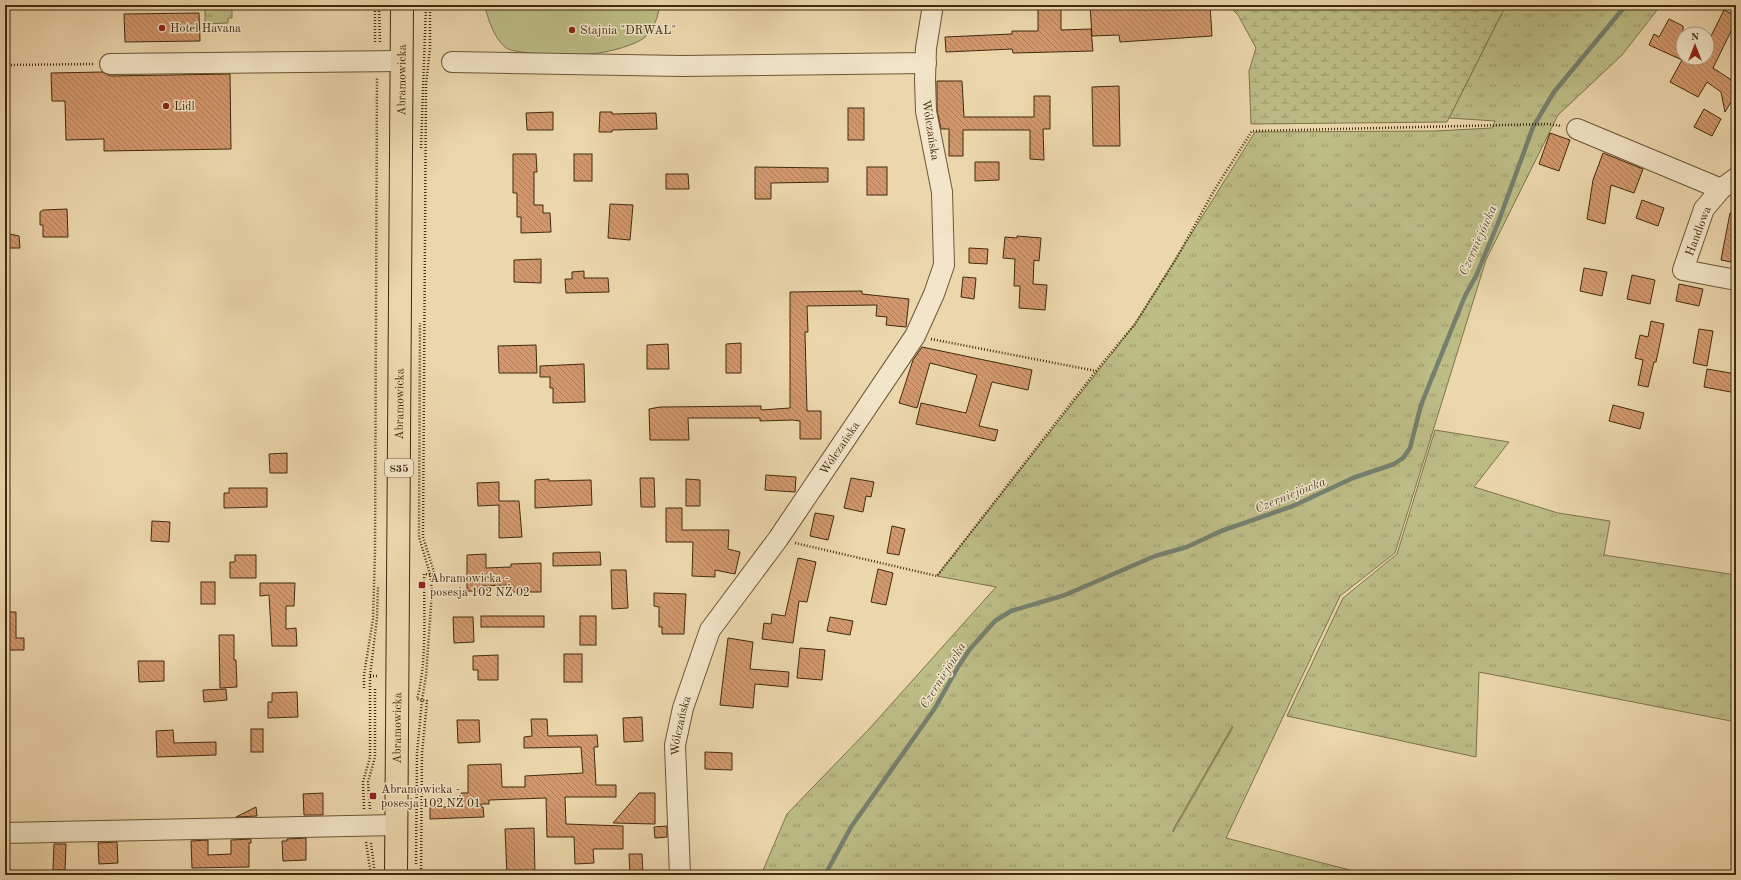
<svg xmlns="http://www.w3.org/2000/svg" width="1741" height="880" font-family="'Old Standard TT',serif">
	<style>
		.grass { fill: url(#grass-tufts); stroke: #7e744a; fill-rule: evenodd }
		.wetland { fill: url(#wetland-marsh); stroke: #7e744a }
		.pitch { fill: #bdbd86; stroke: #7e744a }
		.lines { fill: none; stroke-linecap: round; stroke-linejoin: round }
		.stream { stroke: #768070; stroke-width: 4.5 }
		.building { fill: url(#building-back-hatch); stroke: #402b0f }
		.minor-casing { stroke: #6b5636; stroke-width: 22 }
		.major-casing { stroke: #402b0f; stroke-width: 24 }
		.path { stroke: #402b0f; stroke-width: 2.5; stroke-dasharray: 1 2; stroke-linecap: butt }
		.minor { stroke: #f3e5c9; stroke-width: 20 }
		.major { stroke: #ecd7ac; stroke-width: 22 }
		.poi-dot { fill: #8f2418; stroke: #f3e5c9; stroke-width: 1.5 }
		.labels { text-anchor: middle; stroke-width: 3; stroke-linejoin: round; paint-order: stroke }
		.shield { fill: #f3e5c9; stroke: #766347; stroke-width: 1 }
		.shield-label { font-size: 11px; font-weight: bold; fill: #402b0f }
		.poi-label { font-size: 12px; fill: #402b0f; stroke: #f3e5c9; text-anchor: start }
		.street-label { font-size: 12px; fill: #402b0f; stroke: #f3e5c9 }
		.water-label { font-size: 13px; font-style: italic; fill: #564e38; stroke: #f3e5c9 }
	</style>
	<defs>
		<pattern id="grass-tufts" width="24" height="20" patternUnits="userSpaceOnUse"><rect width="24" height="20" fill="#bdbd86"/><path d="M3 7l-1-3M5 7V3M7 7l1-3M15 17l-1-3M17 17v-4M19 17l1-3" fill="none" stroke="#9b9a6c"/></pattern>
		<pattern id="wetland-marsh" width="20" height="14" patternUnits="userSpaceOnUse"><rect width="20" height="14" fill="#bdbd86"/><path d="M1 5h8M5 5V1M11 12h8M15 12V8" fill="none" stroke="#9b9a6c"/></pattern>
		<pattern id="building-back-hatch" width="6" height="6" patternUnits="userSpaceOnUse"><rect width="6" height="6" fill="#d3986d"/><path d="M-1 5l2 2M0 0l6 6M5-1l2 2" fill="none" stroke="#ad7c58"/></pattern>
	</defs>
	<rect width="100%" height="100%" fill="#ecd7ac"/>
	<filter id="stains"><feTurbulence type="fractalNoise" baseFrequency=".005" numOctaves="4"/><feColorMatrix values="0 0 0 0 .2 0 0 0 0 .09 0 0 0 0 .02 0 0 0 .5 -.17"/></filter>
	<radialGradient id="worn" r=".72"><stop offset=".6" stop-color="#630" stop-opacity="0"/><stop offset="1" stop-color="#630" stop-opacity=".3"/></radialGradient>
	<g class="grass">
		<path d="M 232,5 L 232,18 L 228,18 L 228,23 L 205,24 L 205,5 Z"/>
		<path d="M 1506,5 L 1661,5 L 1622,55 L 1558,115 L 1486,260 L 1395,553 L 1340,596 L 1226,838 L 1369,875 L 761,875 L 787,814 L 870,728 L 996,587 L 937,576 L 1135,324 L 1255,132 L 1435,131 L 1492,128 L 1495,121 L 1449,118 ZM 1232,727 L 1233,727 L 1173,832 L 1174,828 Z"/>
		<path d="M 1435,430 L 1509,442 L 1474,487 L 1558,513 L 1610,521 L 1604,555 L 1736,575 L 1736,722 L 1479,672 L 1476,757 L 1287,716 L 1343,598 L 1397,554 Z"/>
	</g>
	<path class="wetland" d="M 1228,5 L 1506,5 L 1447,122 L 1251,124 L 1249,71 L 1256,48 L 1238,15 Z"/>
	<path class="pitch" d="M 484,5 L 660,5 C 657,20 653,35 637,42 C 627,47 611,51 599,53 C 585,56 516,55 506,48 C 493,37 489,20 484,5 Z"/>
	<g class="lines">
		<path class="stream" d="M 825,875 L 851,827 L 935,708 L 958,667 L 970,649 L 995,621 L 1011,611 L 1065,595 L 1155,556 L 1187,547 L 1221,531 L 1293,506 L 1353,478 L 1394,464 L 1403,458 L 1410,448 L 1421,405 L 1465,296 L 1476,276 L 1498,223 L 1533,127 L 1554,92 L 1626,5"/>
	</g>
	<g class="building">
		<path d="M 1038,5 L 1061,5 L 1061,30 L 1091,29 L 1093,51 L 1013,53 L 1012,49 L 946,52 L 945,37 L 1012,34 L 1012,31 L 1038,31 Z"/>
		<path d="M 1090,5 L 1210,5 L 1212,36 L 1120,42 L 1119,35 L 1092,36 Z"/>
		<path d="M 1724,10 L 1736,16 L 1736,21 L 1713,68 L 1736,83 L 1736,105 L 1731,102 L 1725,112 L 1721,92 L 1707,82 L 1698,97 L 1670,82 L 1682,60 L 1649,45 L 1654,34 L 1659,37 L 1669,19 L 1683,26 L 1683,58 L 1707,58 L 1707,44 Z"/>
		<path d="M 199,13 L 200,41 L 125,42 L 124,14 Z"/>
		<path d="M 103,72 L 110,76 L 230,74 L 231,149 L 104,151 L 104,139 L 66,140 L 65,101 L 52,101 L 51,73 Z"/>
		<path d="M 937,81 L 962,81 L 964,117 L 1034,117 L 1034,96 L 1050,96 L 1050,129 L 1043,129 L 1044,160 L 1030,159 L 1030,130 L 963,130 L 963,156 L 949,156 L 949,129 L 941,129 L 937,110 Z"/>
		<path d="M 1119,86 L 1120,146 L 1093,146 L 1092,87 Z"/>
		<rect x="848" y="108" width="16" height="32"/>
		<path d="M 1704,109 L 1721,119 L 1712,136 L 1694,127 Z"/>
		<path d="M 553,112 L 553,130 L 527,130 L 526,113 Z"/>
		<path d="M 600,112 L 612,112 L 612,114 L 656,113 L 657,129 L 612,130 L 612,132 L 599,132 Z"/>
		<path d="M 1550,133 L 1570,140 L 1559,171 L 1539,164 Z"/>
		<path d="M 1603,153 L 1643,169 L 1634,193 L 1611,185 L 1605,224 L 1587,219 L 1593,180 Z"/>
		<path d="M 513,154 L 536,154 L 537,172 L 534,172 L 534,205 L 543,205 L 543,213 L 550,213 L 551,232 L 521,233 L 521,217 L 517,217 L 517,193 L 513,193 Z"/>
		<rect x="574" y="154" width="18" height="27"/>
		<path d="M 975,162 L 999,162 L 999,180 L 975,181 Z"/>
		<path d="M 755,167 L 828,168 L 828,182 L 771,183 L 771,199 L 755,199 Z"/>
		<rect x="867" y="167" width="20" height="28"/>
		<path d="M 666,174 L 688,174 L 689,189 L 666,189 Z"/>
		<path d="M 1642,200 L 1664,208 L 1658,226 L 1636,218 Z"/>
		<path d="M 610,204 L 633,205 L 630,240 L 608,238 Z"/>
		<path d="M 67,209 L 68,237 L 43,237 L 43,225 L 40,225 L 40,212 L 43,210 Z"/>
		<path d="M 1730,213 L 1736,214 L 1736,263 L 1721,260 Z"/>
		<path d="M 5,233 L 19,236 L 20,248 L 5,248 Z"/>
		<path d="M 1017,236 L 1041,238 L 1039,261 L 1034,260 L 1033,284 L 1047,285 L 1045,310 L 1019,308 L 1020,286 L 1014,286 L 1015,259 L 1003,258 L 1005,237 L 1017,238 Z"/>
		<path d="M 969,248 L 988,249 L 987,264 L 969,263 Z"/>
		<path d="M 541,259 L 541,283 L 514,282 L 514,260 Z"/>
		<path d="M 1584,268 L 1607,272 L 1602,296 L 1580,291 Z"/>
		<path d="M 584,271 L 584,278 L 608,278 L 609,292 L 566,293 L 565,279 L 572,279 L 572,272 Z"/>
		<path d="M 1632,275 L 1655,280 L 1650,304 L 1627,299 Z"/>
		<path d="M 963,277 L 976,278 L 974,299 L 961,297 Z"/>
		<path d="M 1679,284 L 1703,289 L 1699,306 L 1676,301 Z"/>
		<path d="M 862,291 L 862,294 L 909,299 L 906,327 L 886,325 L 887,317 L 876,316 L 877,305 L 807,306 L 808,332 L 805,332 L 807,411 L 821,411 L 821,439 L 800,439 L 800,421 L 793,420 L 760,421 L 760,418 L 688,418 L 689,440 L 650,440 L 649,409 L 660,407 L 761,406 L 761,410 L 790,408 L 790,292 Z"/>
		<path d="M 1651,321 L 1664,324 L 1656,362 L 1654,362 L 1648,387 L 1638,385 L 1643,360 L 1635,358 L 1640,335 L 1648,337 Z"/>
		<path d="M 1699,329 L 1713,331 L 1707,366 L 1693,363 Z"/>
		<path d="M 741,343 L 741,373 L 726,373 L 726,344 Z"/>
		<path d="M 668,344 L 669,369 L 647,369 L 647,345 Z"/>
		<path d="M 536,345 L 537,373 L 499,373 L 498,346 Z"/>
		<path d="M 922,347 L 1032,370 L 1028,390 L 992,382 L 979,426 L 998,430 L 995,441 L 916,424 L 921,403 L 966,413 L 977,375 L 930,363 L 917,408 L 899,403 L 913,360 Z"/>
		<path d="M 584,364 L 585,402 L 553,403 L 553,388 L 550,388 L 550,377 L 540,377 L 540,366 Z"/>
		<path d="M 1707,369 L 1736,374 L 1736,393 L 1704,387 Z"/>
		<path d="M 1613,405 L 1644,413 L 1640,429 L 1609,421 Z"/>
		<path d="M 287,453 L 287,473 L 270,473 L 269,454 Z"/>
		<path d="M 766,475 L 796,477 L 795,492 L 765,490 Z"/>
		<path d="M 640,478 L 654,478 L 655,507 L 641,507 Z"/>
		<path d="M 851,478 L 874,482 L 871,497 L 866,496 L 863,512 L 844,508 Z"/>
		<path d="M 549,479 L 549,481 L 591,480 L 592,505 L 535,508 L 535,480 Z"/>
		<path d="M 686,479 L 700,480 L 700,506 L 686,506 Z"/>
		<path d="M 499,482 L 499,501 L 519,501 L 522,537 L 499,538 L 499,505 L 478,506 L 477,483 Z"/>
		<path d="M 229,488 L 267,488 L 267,507 L 224,508 L 224,493 L 229,493 Z"/>
		<path d="M 666,508 L 682,508 L 682,530 L 729,530 L 728,549 L 740,552 L 735,574 L 715,570 L 715,577 L 692,576 L 693,542 L 666,542 Z"/>
		<path d="M 815,513 L 834,516 L 828,540 L 810,536 Z"/>
		<path d="M 152,521 L 170,522 L 169,542 L 151,541 Z"/>
		<path d="M 892,526 L 905,529 L 899,555 L 887,553 Z"/>
		<path d="M 600,552 L 601,565 L 553,566 L 553,553 Z"/>
		<path d="M 486,554 L 486,568 L 511,567 L 511,564 L 541,563 L 541,592 L 511,592 L 511,585 L 482,586 L 482,591 L 467,591 L 467,555 Z"/>
		<path d="M 235,555 L 256,555 L 256,578 L 230,578 L 230,562 L 235,562 Z"/>
		<path d="M 798,558 L 816,562 L 807,602 L 799,601 L 793,643 L 762,639 L 764,623 L 771,624 L 772,614 L 785,616 Z"/>
		<path d="M 878,569 L 893,573 L 886,605 L 871,602 Z"/>
		<path d="M 611,570 L 626,570 L 628,608 L 612,609 Z"/>
		<rect x="201" y="582" width="14" height="22"/>
		<path d="M 260,583 L 295,583 L 294,606 L 286,606 L 286,629 L 296,628 L 297,646 L 272,646 L 269,595 L 260,596 Z"/>
		<path d="M 654,593 L 686,594 L 684,634 L 662,634 L 662,627 L 659,627 L 659,607 L 654,606 Z"/>
		<path d="M 5,612 L 16,612 L 16,638 L 24,638 L 24,650 L 5,650 Z"/>
		<rect x="481" y="616" width="63" height="11"/>
		<rect x="580" y="616" width="16" height="29"/>
		<path d="M 453,617 L 473,617 L 474,642 L 454,643 Z"/>
		<path d="M 830,617 L 853,621 L 850,635 L 827,631 Z"/>
		<path d="M 219,635 L 234,635 L 234,660 L 236,660 L 237,687 L 220,688 Z"/>
		<path d="M 728,638 L 753,642 L 750,669 L 789,672 L 788,687 L 755,684 L 753,708 L 720,705 Z"/>
		<path d="M 800,648 L 825,650 L 822,680 L 797,678 Z"/>
		<rect x="564" y="654" width="18" height="28"/>
		<path d="M 498,655 L 498,680 L 478,680 L 478,670 L 473,670 L 473,656 Z"/>
		<path d="M 138,661 L 164,661 L 164,681 L 139,682 Z"/>
		<path d="M 226,689 L 227,700 L 204,702 L 203,690 Z"/>
		<path d="M 297,692 L 298,717 L 268,718 L 268,702 L 272,702 L 272,693 Z"/>
		<path d="M 642,717 L 643,741 L 624,742 L 623,718 Z"/>
		<path d="M 531,719 L 547,719 L 548,736 L 597,735 L 598,747 L 594,747 L 596,785 L 616,785 L 616,797 L 565,797 L 566,824 L 623,826 L 623,849 L 593,849 L 594,863 L 575,864 L 574,837 L 547,837 L 546,798 L 489,800 L 489,804 L 481,804 L 481,807 L 483,807 L 484,817 L 430,819 L 430,807 L 462,807 L 461,793 L 468,793 L 468,765 L 501,764 L 502,787 L 525,787 L 525,776 L 583,773 L 581,747 L 524,748 L 524,737 L 532,736 Z"/>
		<path d="M 457,720 L 479,720 L 480,742 L 458,743 Z"/>
		<rect x="251" y="729" width="12" height="23"/>
		<path d="M 173,730 L 174,743 L 216,742 L 216,755 L 157,757 L 156,731 Z"/>
		<path d="M 705,752 L 732,753 L 732,770 L 705,769 Z"/>
		<path d="M 323,793 L 323,815 L 304,815 L 303,794 Z"/>
		<path d="M 639,793 L 655,793 L 655,824 L 613,823 Z"/>
		<path d="M 256,807 L 257,816 L 236,817 Z"/>
		<path d="M 667,826 L 667,837 L 655,838 L 654,827 Z"/>
		<path d="M 534,828 L 535,875 L 507,875 L 505,829 Z"/>
		<path d="M 306,838 L 306,860 L 283,861 L 282,841 L 287,841 L 287,839 Z"/>
		<path d="M 251,839 L 251,843 L 249,843 L 249,867 L 192,868 L 191,841 L 208,840 L 208,855 L 231,854 L 231,840 Z"/>
		<path d="M 117,842 L 118,863 L 99,864 L 98,843 Z"/>
		<path d="M 54,844 L 66,844 L 65,870 L 53,870 Z"/>
		<path d="M 629,854 L 642,854 L 643,875 L 630,875 Z"/>
	</g>
	<g class="lines">
		<defs>
			<g id="minor">
				<path d="M 452,62 L 682,66 L 926,63"/>
				<path d="M 110,64 L 402,61"/>
				<path d="M 1577,129 L 1721,189"/>
				<path d="M 1736,178 L 1721,189 L 1704,209 L 1683,270 L 1736,280"/>
				<path d="M 5,833 L 396,825"/>
				<path id="s1" d="M 680,875 L 675,745 L 683,708 L 710,630 L 778,539 L 915,336 L 934,294 L 944,265 L 942,192 L 926,111 L 925,79 L 926,48 L 933,5"/>
			</g>
			<g id="major">
				<path id="s2" d="M 396,875 L 402,5"/>
			</g>
		</defs>
		<use href="#minor" class="minor-casing"/>
		<use href="#major" class="major-casing"/>
		<g class="path">
			<path d="M 375,5 L 375,44"/>
			<path d="M 379,5 L 380,44"/>
			<path d="M 5,65 L 94,64"/>
			<path d="M 421,148 L 426,5"/>
			<path d="M 931,339 L 1096,371 L 1135,324 L 1176,259 L 1215,189 L 1252,131 L 1547,124 L 1562,126"/>
			<path d="M 795,543 L 937,576 L 1096,371"/>
			<path d="M 370,676 L 379,676"/>
			<path d="M 364,688 L 364,675 L 373,619 L 375,552 L 377,77"/>
			<path d="M 364,809 L 363,782 L 370,757 L 370,676 L 377,618 L 378,587"/>
			<path d="M 370,809 L 368,782 L 375,757 L 375,688"/>
			<path d="M 366,842 L 371,875"/>
			<path d="M 371,843 L 375,875"/>
			<path d="M 416,864 L 417,753 L 422,700 L 426,676 L 432,591 L 430,574 L 419,537 L 420,323"/>
			<path d="M 421,875 L 422,753 L 427,701 L 417,699 C 427,663 424,612 424,574 L 435,575 L 423,537 L 426,85 L 430,48 L 430,5"/>
		</g>
		<use href="#minor" class="minor"/>
		<use href="#major" class="major"/>
	</g>
	<g class="poi-dot">
		<circle cx="162" cy="28" r="4"/>
		<circle cx="572" cy="30" r="4"/>
		<circle cx="166" cy="106" r="4"/>
		<rect x="418" y="581" width="8" height="8" rx="2"/>
		<rect x="369" y="792" width="8" height="8" rx="2"/>
	</g>
	<g class="labels">
		<rect class="shield" x="385" y="459" width="28" height="18" rx="3"/>
		<g class="shield-label">
			<text x="399" y="472">835</text>
		</g>
		<g class="poi-label">
			<text x="170" y="32">Hotel Havana</text>
			<text x="580" y="34">Stajnia "DRWAL"</text>
			<text x="174" y="110">Lidl</text>
			<text x="430" y="582">Abramowicka -<tspan x="430" dy="14">posesja 102 NŻ 02</tspan></text>
			<text x="381" y="793">Abramowicka -<tspan x="381" dy="14">posesja 102 NŻ 01</tspan></text>
		</g>
		<g class="street-label">
			<text dy="4" stroke="none"><textPath href="#s2" startOffset="795">Abramowicka</textPath></text>
			<text transform="translate(931 130) rotate(81)" y="4">Wólczańska</text>
			<text transform="translate(1698 231) rotate(-69)" y="4">Handlowa</text>
			<text dy="4" stroke="none"><textPath href="#s2" startOffset="471">Abramowicka</textPath></text>
			<text dy="4" stroke="none"><textPath href="#s1" startOffset="474">Wólczańska</textPath></text>
			<text dy="4" stroke="none"><textPath href="#s1" startOffset="150">Wólczańska</textPath></text>
			<text dy="4" stroke="none"><textPath href="#s2" startOffset="147">Abramowicka</textPath></text>
		</g>
		<g class="water-label">
			<text transform="translate(1477 240) rotate(-66)" y="5">Czerniejówka</text>
			<text transform="translate(1290 494) rotate(-22)" y="5">Czerniejówka</text>
			<text transform="translate(942 675) rotate(-58)" y="5">Czerniejówka</text>
		</g>
	</g>
	<rect width="1741" height="880" fill="none" stroke="#ecd7ac" stroke-width="20"/>
	<rect x="6" y="6" width="1729" height="868" fill="none" stroke="#402b0f" stroke-width="2"/>
	<rect x="10" y="10" width="1721" height="860" fill="none" stroke="#402b0f"/>
	<g transform="translate(1695 46)"><circle r="19" fill="#f3e5c9" stroke="#ab9b7f"/>
	<path d="M0-3L7 15L0 10L-7 15Z" fill="#8f2418"/>
	<text y="-6" font-size="11" font-weight="bold" text-anchor="middle" fill="#402b0f">N</text>
	</g>
	<rect width="100%" height="100%" filter="url(#stains)"/>
	<rect width="100%" height="100%" fill="url(#worn)"/>
</svg>
